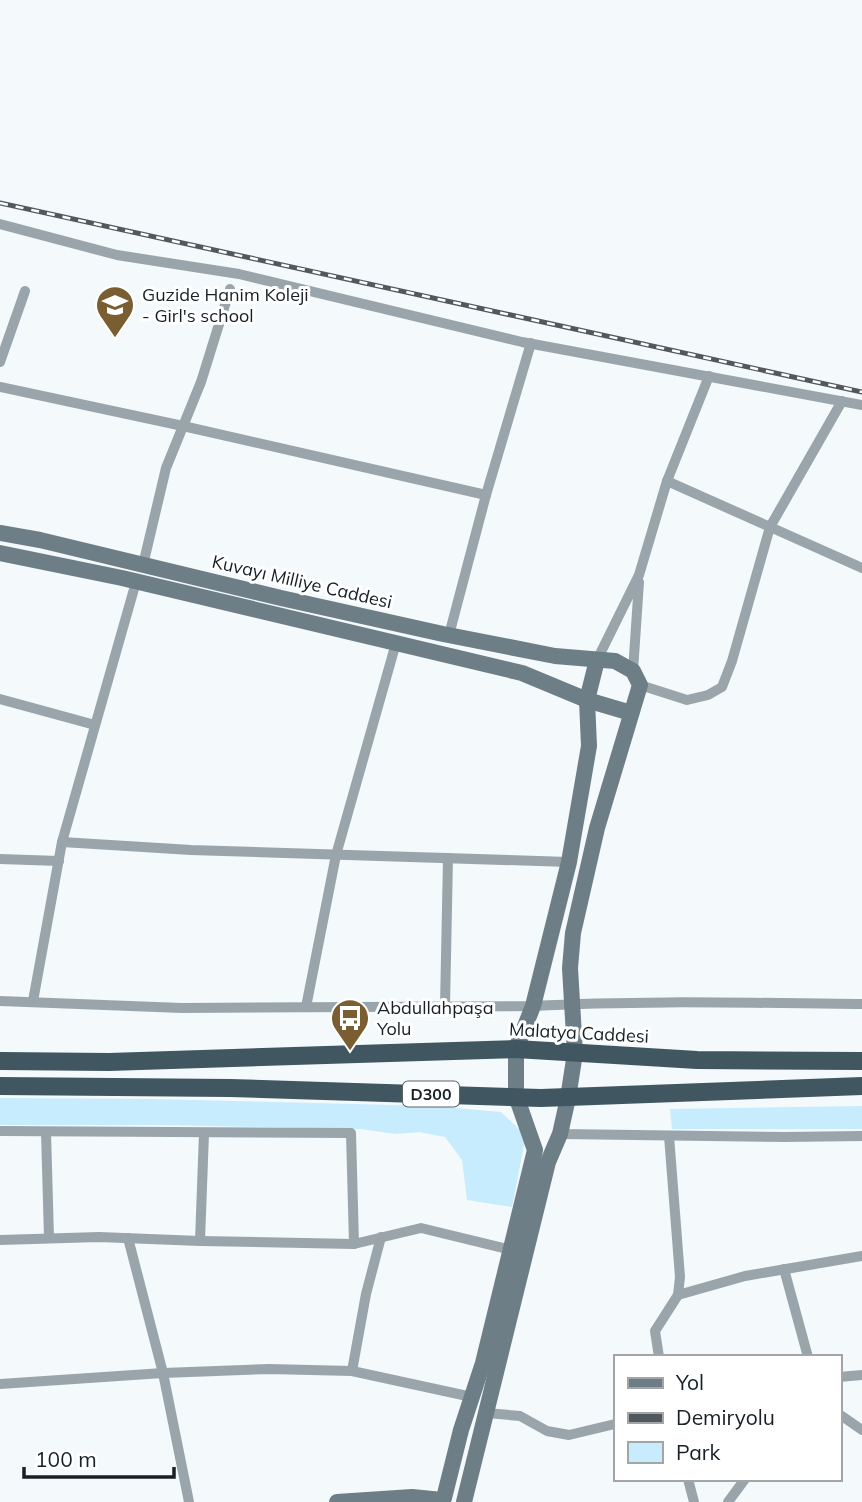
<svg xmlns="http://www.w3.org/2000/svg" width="862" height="1502" font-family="Mulish,sans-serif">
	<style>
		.green { fill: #c7ecfe }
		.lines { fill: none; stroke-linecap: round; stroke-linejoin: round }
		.minor { stroke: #9aa5ab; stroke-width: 10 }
		.secondary { stroke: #6d7e86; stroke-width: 16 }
		.trunk { stroke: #405660; stroke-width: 18 }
		.rail-casing { stroke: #51595e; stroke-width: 5 }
		.rail { stroke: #fff; stroke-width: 2.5; stroke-dasharray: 8; stroke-linecap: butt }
		.labels { text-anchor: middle; stroke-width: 6; stroke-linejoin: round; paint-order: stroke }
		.shield { fill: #fff; stroke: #5c6366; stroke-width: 2 }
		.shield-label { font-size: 16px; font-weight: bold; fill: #162025 }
		.poi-label { font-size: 18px; fill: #162025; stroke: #fff; text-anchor: start }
		.street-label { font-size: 18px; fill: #162025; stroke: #fff }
	</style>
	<rect width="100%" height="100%" fill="#f4f9fc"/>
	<g class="green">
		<path d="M 0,1098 L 153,1099 L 432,1106 L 501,1112 L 519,1129 L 525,1140 L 512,1207 L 467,1200 L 462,1160 L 445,1137 L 419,1132 L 395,1134 L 361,1129 L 160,1125 L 0,1125 Z"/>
		<path d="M 862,1106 L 862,1129 L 672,1129 L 670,1109 Z"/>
	</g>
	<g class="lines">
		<g class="minor">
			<path d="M 0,224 L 117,255 L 239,274 L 522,342 L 862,405"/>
			<path d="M 0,362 L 25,291"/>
			<path d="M 0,387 L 183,426 L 486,495"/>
			<path d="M 667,481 L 862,568"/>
			<path d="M 143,565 L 166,468 L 201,382 L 230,289"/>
			<path d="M 449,635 L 486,495 L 531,343"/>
			<path d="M 597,660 L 639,575 L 667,481 L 709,376"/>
			<path d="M 633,671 L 639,582"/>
			<path d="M 640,685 L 687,700 L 708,695 L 722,687 L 732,661 L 770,527 L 842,401"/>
			<path d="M 0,699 L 95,725"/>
			<path d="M 62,842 L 191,850 L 569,862"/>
			<path d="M 0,859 L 59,861"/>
			<path d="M 0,1001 L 182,1008 L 533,1006 C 642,1000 752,1003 862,1004"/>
			<path d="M 33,1001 L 62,842 L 136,582"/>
			<path d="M 445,1006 L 448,858"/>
			<path d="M 306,1007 L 336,855 L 396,643"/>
			<path d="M 0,1131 L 351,1133 L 354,1244"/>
			<path d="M 46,1132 L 49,1238"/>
			<path d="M 560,1134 L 785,1137 L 862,1136"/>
			<path d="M 669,1136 L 680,1277 L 678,1295"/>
			<path d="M 128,1238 L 163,1373 L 189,1502"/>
			<path d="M 0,1240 L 99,1237 L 200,1241 L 354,1244 L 421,1228 L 511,1250"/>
			<path d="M 200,1241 L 204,1133"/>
			<path d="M 784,1269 L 808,1357"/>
			<path d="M 659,1357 L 655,1331 L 678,1295 L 745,1276 L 862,1256"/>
			<path d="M 352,1371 L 366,1294 L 381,1237"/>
			<path d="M 839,1377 L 862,1375"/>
			<path d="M 0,1384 L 163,1373 L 269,1369 L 352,1371 L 472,1397"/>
			<path d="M 487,1413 L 520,1416 L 547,1431 L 569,1435 L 615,1424"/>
			<path d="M 839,1414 L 862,1430"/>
			<path d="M 688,1479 L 694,1502"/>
			<path d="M 728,1502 L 745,1479"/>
		</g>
		<g class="secondary">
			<path d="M 0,533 L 40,540 L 281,598 L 443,634 L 555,656 L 615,661 L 633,671 L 640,685 L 597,828 L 573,933 L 570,968 L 575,1053 L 568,1098 L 560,1134 L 548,1162 L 464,1502"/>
			<path d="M 0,553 L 122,578 L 522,673 L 587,700 L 631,713"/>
			<path d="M 444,1498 L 461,1430 L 483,1363 L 535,1150 L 516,1096 L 516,1049 L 533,1006 L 569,862 L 589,746 L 587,700 L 597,660"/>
			<path d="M 337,1502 L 412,1497 L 442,1500"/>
		</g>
		<g class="trunk">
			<path d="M 0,1061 L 109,1062 L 516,1049 L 697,1060 L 862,1061"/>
			<path d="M 0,1086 L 230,1088 L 541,1098 L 862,1086"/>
		</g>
		<defs>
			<path id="rail" d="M 0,203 L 862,392"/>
		</defs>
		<use href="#rail" class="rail-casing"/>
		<use href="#rail" class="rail"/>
	</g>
	<defs>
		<symbol id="school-pin" viewBox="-11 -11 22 30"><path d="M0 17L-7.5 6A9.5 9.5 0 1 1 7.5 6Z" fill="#7a5e31" stroke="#fff"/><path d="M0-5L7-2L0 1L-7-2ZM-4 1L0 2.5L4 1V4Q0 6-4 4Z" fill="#fff"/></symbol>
		<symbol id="bus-pin" viewBox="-11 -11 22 30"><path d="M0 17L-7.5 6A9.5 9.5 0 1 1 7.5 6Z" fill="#7a5e31" stroke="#fff"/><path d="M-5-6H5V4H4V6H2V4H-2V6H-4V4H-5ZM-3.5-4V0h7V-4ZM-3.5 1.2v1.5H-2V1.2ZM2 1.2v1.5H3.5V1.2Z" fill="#fff"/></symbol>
	</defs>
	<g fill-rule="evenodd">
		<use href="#school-pin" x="93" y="283" width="44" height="60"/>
		<use href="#bus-pin" x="328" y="996" width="44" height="60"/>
	</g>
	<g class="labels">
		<rect class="shield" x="403" y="1081.5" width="56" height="25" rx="5"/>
		<g class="shield-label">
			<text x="431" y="1100">D300</text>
		</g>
		<g class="poi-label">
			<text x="142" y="301">Guzide Hanim Koleji<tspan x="142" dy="21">- Girl's school</tspan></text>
			<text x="377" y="1014">Abdullahpaşa<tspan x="377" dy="21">Yolu</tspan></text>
		</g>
		<g class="street-label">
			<text transform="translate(302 582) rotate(13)" y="6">Kuvayı Milliye Caddesi</text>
			<text transform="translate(579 1033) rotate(3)" y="6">Malatya Caddesi</text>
		</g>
	</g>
	<rect x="614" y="1355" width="228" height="126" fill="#ffffff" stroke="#a2a6a8" stroke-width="2"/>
	<rect x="628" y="1378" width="35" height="10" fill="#6d7e86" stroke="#a2a6a8" stroke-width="2"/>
	<text x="676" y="1390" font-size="21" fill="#162025">Yol</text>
	<rect x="628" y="1413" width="35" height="10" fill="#51595e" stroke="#a2a6a8" stroke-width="2"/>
	<text x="676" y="1425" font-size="21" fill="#162025">Demiryolu</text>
	<rect x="628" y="1442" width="35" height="21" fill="#c7ecfe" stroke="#a2a6a8" stroke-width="2"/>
	<text x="676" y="1460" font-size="21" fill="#162025">Park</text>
	<path d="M24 1467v10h150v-10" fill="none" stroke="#162025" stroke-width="3.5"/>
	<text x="35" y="1467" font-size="21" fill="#162025" stroke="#ffffff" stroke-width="5" paint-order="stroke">100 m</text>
</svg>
